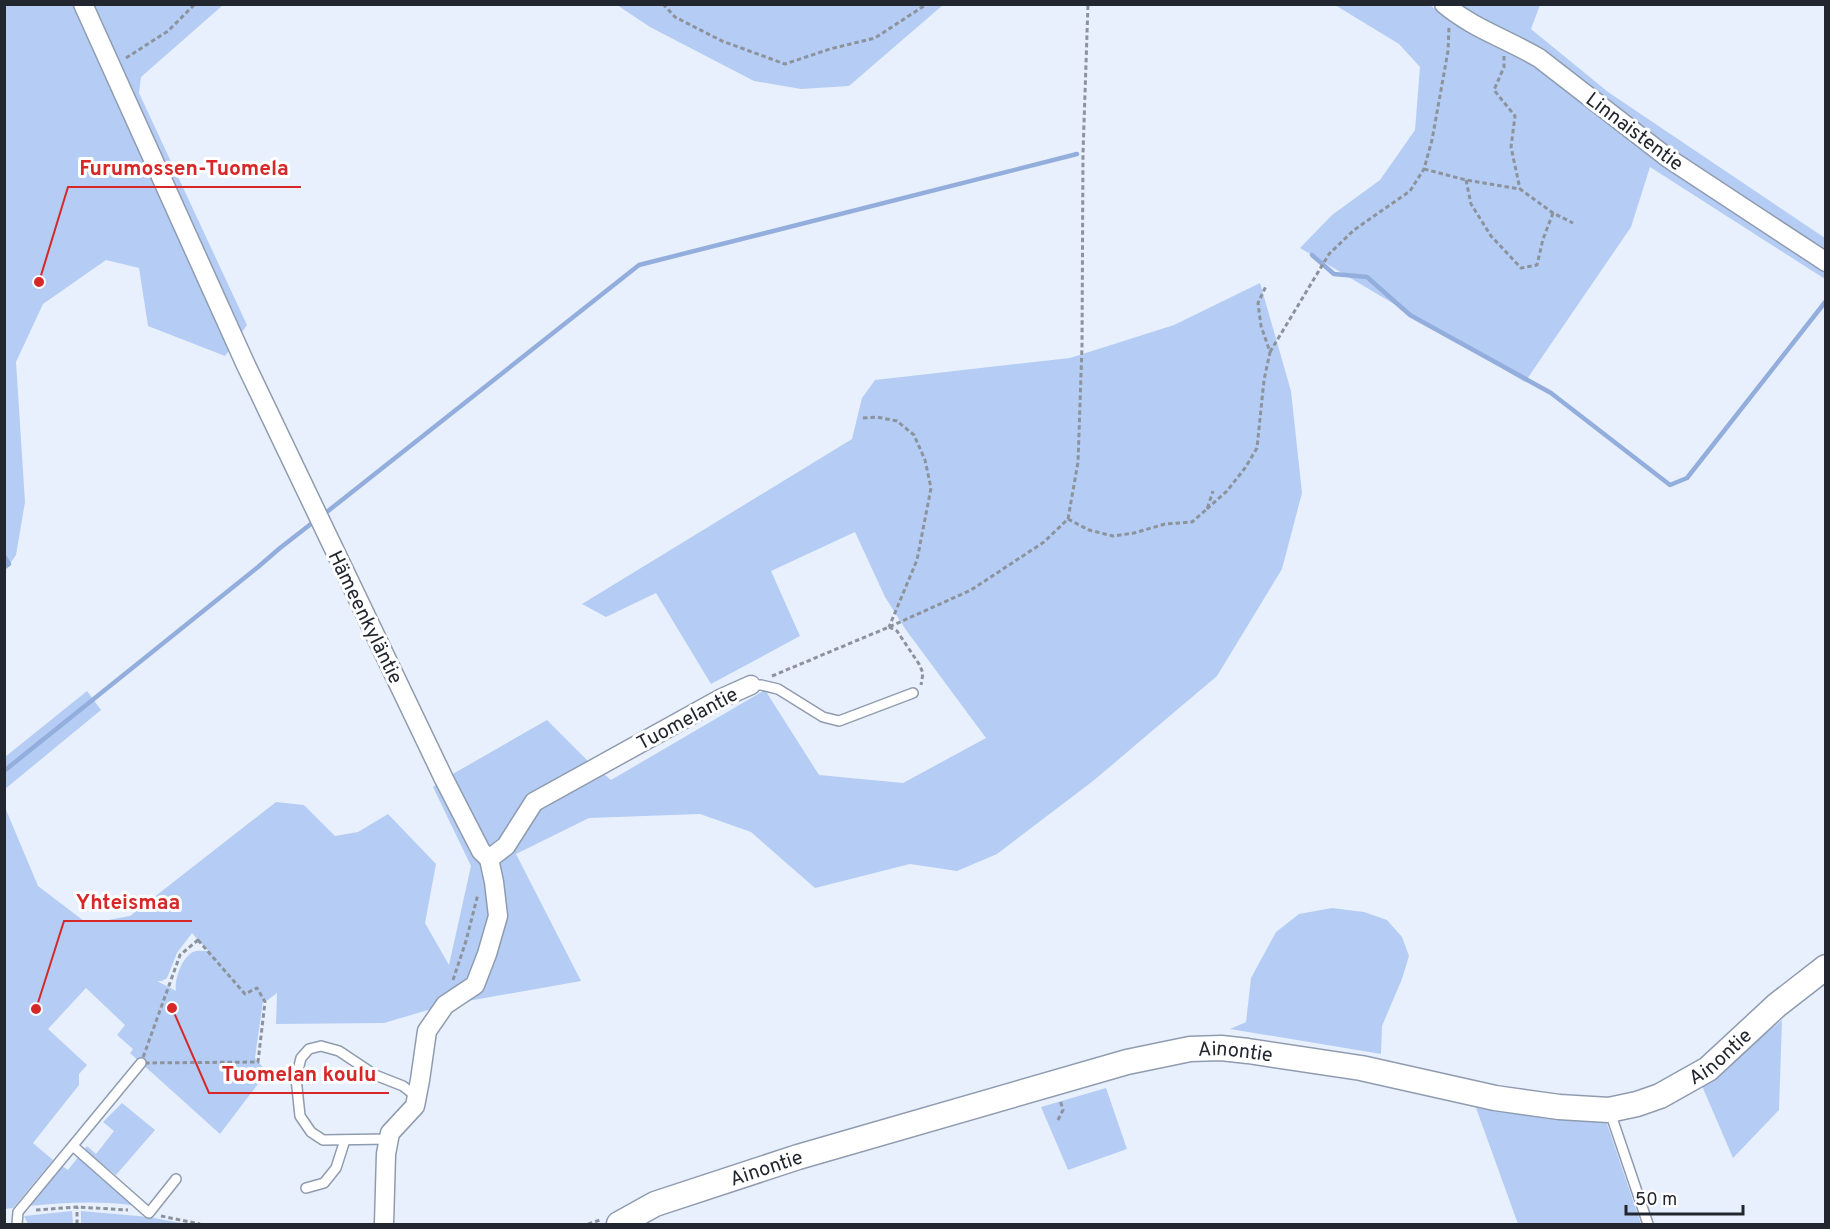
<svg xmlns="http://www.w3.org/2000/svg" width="1830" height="1229" font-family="Overpass,sans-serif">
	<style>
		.green { fill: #b5cdf4; fill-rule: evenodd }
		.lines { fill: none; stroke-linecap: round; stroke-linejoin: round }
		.stream { stroke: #93aedd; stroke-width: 4.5 }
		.lane-casing { stroke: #8f9cb0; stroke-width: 12 }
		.street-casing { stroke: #8f9cb0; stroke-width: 21 }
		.secondary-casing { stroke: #8f9cb0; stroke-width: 27 }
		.path { stroke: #8c939d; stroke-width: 3; stroke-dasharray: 4.5 3; stroke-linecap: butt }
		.lane { stroke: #fff; stroke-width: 9 }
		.street { stroke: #fff; stroke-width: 18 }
		.secondary { stroke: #fff; stroke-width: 24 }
		.labels { text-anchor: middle; stroke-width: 6; stroke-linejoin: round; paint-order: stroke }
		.street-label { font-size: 20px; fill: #22262e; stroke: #fff }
		.leader { fill: none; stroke: #d62828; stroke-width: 2 }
		.callout-dot { fill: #d62828; stroke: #fff; stroke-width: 2 }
		.callout-label { font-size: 21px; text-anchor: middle; font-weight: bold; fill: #d62828; stroke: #fff; stroke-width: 6; stroke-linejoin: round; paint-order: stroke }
	</style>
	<rect width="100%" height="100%" fill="#e8f0fd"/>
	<g class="green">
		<path d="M 5,5 L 223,5 L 141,77 L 139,93 L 247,325 L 225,356 L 148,326 L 139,268 L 106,260 L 43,304 L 16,362 L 25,502 L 16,555 L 5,571 Z"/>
		<path d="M 617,5 L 943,5 L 849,86 L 801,89 L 754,81 L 650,27 Z"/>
		<path d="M 1335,5 L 1430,5 L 1453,24 L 1495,42 L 1535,64 L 1825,269 L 1825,279 L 1650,167 L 1631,227 L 1525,382 L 1300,248 L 1332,215 L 1380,180 L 1415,130 L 1420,67 L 1399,44 Z"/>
		<path d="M 1452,5 L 1540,5 L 1531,29 L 1608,92 L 1825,238 L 1825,252 Z"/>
		<path d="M 1260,283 L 1291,391 L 1302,493 L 1282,569 L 1217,676 L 1093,781 L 997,854 L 957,871 L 910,864 L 815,888 L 751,832 L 700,814 L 589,818 L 516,854 L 581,981 L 445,1005 L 384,1023 L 276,1024 L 277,993 L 265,1002 L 263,1001 L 255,1058 L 267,1072 L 220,1134 L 130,1053 L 133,1049 L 117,1035 L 125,1025 L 86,988 L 48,1029 L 87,1065 L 79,1074 L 79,1085 L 33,1143 L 53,1160 L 13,1208 L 5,1209 L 4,805 L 38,886 L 84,921 L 103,921 L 130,916 L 276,802 L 304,805 L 335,836 L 358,832 L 388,814 L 436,864 L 425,923 L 449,965 L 471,866 L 433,787 L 444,779 L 547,720 L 588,761 L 611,780 L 765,690 L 819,775 L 903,783 L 986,738 L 906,630 L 885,597 L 855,532 L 771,571 L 800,636 L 711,684 L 656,593 L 606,617 L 582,604 L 852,439 L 862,398 L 875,380 L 1070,358 L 1174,325 ZM 192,933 L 208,951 C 203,951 197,950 193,952 C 182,957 174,980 176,991 L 157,981 L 162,981 L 167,978 L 177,953 Z"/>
		<path d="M 87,691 L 101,710 L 5,789 L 5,757 Z"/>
		<path d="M 1332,908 L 1364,912 L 1387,920 L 1402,937 L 1409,956 L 1402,979 L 1382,1026 L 1381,1054 L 1230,1029 L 1246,1022 L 1251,978 L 1276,932 L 1299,914 Z"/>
		<path d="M 1782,1020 L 1779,1110 L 1733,1158 L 1702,1086 Z"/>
		<path d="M 1106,1088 L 1127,1149 L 1068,1170 L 1041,1107 Z"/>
		<path d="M 122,1103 L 155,1130 L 116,1175 L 84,1150 L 87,1146 L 96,1154 L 114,1131 L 103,1122 Z"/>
		<path d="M 1476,1108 L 1606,1121 L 1641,1224 L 1518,1224 Z"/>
		<path d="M 79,1156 L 136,1206 C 99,1200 64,1203 27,1206 L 62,1166 L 68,1170 Z"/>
		<path d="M 72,1211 L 73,1224 L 28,1224 L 24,1216 Z"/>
		<path d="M 81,1211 L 149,1217 L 186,1224 L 81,1224 Z"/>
	</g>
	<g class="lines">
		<g class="stream">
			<path d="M 1312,255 L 1334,274 L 1367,277 L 1410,315 L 1551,393 L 1670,485 L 1687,478 L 1826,301"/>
			<path d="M 323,515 L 639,265 L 1077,154"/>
			<path d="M 4,556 L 9,564 L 4,567"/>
			<path d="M 4,771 L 258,567 L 280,548 L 316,520"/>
		</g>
		<defs>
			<g id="lane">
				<path d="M 751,685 L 761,685 L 778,689 L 823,717 L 839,721 L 913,693"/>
				<path d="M 1610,1112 L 1648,1224"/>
				<path d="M 389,1139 L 323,1140 L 311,1132 L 300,1116 L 296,1078 L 301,1058 L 309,1049 L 321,1046 L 339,1051 L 375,1075 L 403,1086 L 417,1097"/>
				<path d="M 73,1146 L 149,1213 L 176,1179"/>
				<path d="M 306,1188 L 324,1183 L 336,1168 L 345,1140"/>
				<path d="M 17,1224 L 18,1212 L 141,1063"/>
			</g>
			<g id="street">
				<path d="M 83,4 L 245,363 L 444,779 L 481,851 L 489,859 L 494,882 L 498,916 L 487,954 L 475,985 L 445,1005 L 427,1031 L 420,1080 L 415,1106 L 390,1133 L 386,1154 L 384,1224"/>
				<path d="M 1444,4 C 1472,28 1507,39 1539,58 L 1668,158 L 1826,262"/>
				<path d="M 489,859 L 506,846 L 534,802 L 722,698 L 751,685"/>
			</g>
			<g id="secondary">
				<path id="s1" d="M 619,1224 L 655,1204 L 798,1157 L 1127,1062 L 1190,1049 L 1221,1048 L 1248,1051 L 1361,1068 L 1495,1098 L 1559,1107 L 1609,1110 L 1637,1104 L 1660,1096 L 1708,1069 L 1777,1005 L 1826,967"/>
			</g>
		</defs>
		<use href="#lane" class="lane-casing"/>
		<use href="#street" class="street-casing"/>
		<use href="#secondary" class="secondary-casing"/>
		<g class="path">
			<path d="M 663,4 L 675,17 L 722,41 L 785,64 L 830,49 L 875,38 L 927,4"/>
			<path d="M 1504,56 L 1504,67 L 1494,90 L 1515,116 L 1511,147 L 1520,189"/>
			<path d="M 126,58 L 168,31 L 195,4"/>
			<path d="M 1424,169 L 1466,180 L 1520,189 L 1553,213 L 1573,223"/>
			<path d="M 1466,180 L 1471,204 L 1491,236 L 1521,268 L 1537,265 L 1543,239 L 1553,213"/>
			<path d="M 1270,352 L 1329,254 L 1354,230 L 1410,191 L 1424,169 L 1432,140 L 1448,51 L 1449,27"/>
			<path d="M 863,418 L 877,417 L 897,421 L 914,435 L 925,460 L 931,488 L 917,560 L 889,627"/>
			<path d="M 1207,509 L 1227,491 L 1245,468 L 1257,448 L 1264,380 L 1270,352 L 1261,326 L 1258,303 L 1266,286"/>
			<path d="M 1068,519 L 1089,530 L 1113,536 L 1134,533 L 1165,524 L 1192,522 L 1207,509 L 1213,491"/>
			<path d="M 889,627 L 897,631 L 919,664 L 923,673 L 921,685"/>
			<path d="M 772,676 L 889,627 L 971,590 L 1044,542 L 1068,519 L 1078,462 L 1082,346 L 1083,153 L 1088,4"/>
			<path d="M 198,940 L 245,994 L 257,988 L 265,1002 L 258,1062 L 141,1063 L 180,955 Z"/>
			<path d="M 453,980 L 466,941 L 478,894"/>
			<path d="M 1058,1120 L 1063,1110 L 1060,1100"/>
			<path d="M 36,1210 L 77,1207 L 128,1210"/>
			<path d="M 161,1216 L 200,1224"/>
			<path d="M 77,1224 L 77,1207"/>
			<path d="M 588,1224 L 600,1220"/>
		</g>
		<use href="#lane" class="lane"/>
		<use href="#street" class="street"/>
		<use href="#secondary" class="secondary"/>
	</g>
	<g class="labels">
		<g class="street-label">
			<text transform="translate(1635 131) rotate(37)" y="7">Linnaistentie</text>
			<text transform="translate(366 617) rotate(64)" y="7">Hämeenkyläntie</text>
			<text transform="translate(687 718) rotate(-28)" y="7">Tuomelantie</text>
			<text dy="7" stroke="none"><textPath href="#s1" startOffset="644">Ainontie</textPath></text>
			<text dy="7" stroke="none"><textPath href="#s1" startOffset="1148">Ainontie</textPath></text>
			<text dy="7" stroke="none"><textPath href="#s1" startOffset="158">Ainontie</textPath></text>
		</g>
	</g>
	<path class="leader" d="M39 282L68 187H301M36 1009L64 921H192M172 1008L209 1093H389"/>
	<g class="callout-dot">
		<circle cx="39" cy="282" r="6"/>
		<circle cx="36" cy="1009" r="6"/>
		<circle cx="172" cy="1008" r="6"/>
	</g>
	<g class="callout-label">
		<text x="184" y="175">Furumossen-Tuomela</text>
		<text x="128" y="909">Yhteismaa</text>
		<text x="299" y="1081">Tuomelan koulu</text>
	</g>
	<rect width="1830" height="1229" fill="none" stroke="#22262e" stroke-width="12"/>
	<path d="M1626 1205v9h117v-9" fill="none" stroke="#22262e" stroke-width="3"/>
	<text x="1635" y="1205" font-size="18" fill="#22262e" stroke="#ffffff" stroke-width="4.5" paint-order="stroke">50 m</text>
</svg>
